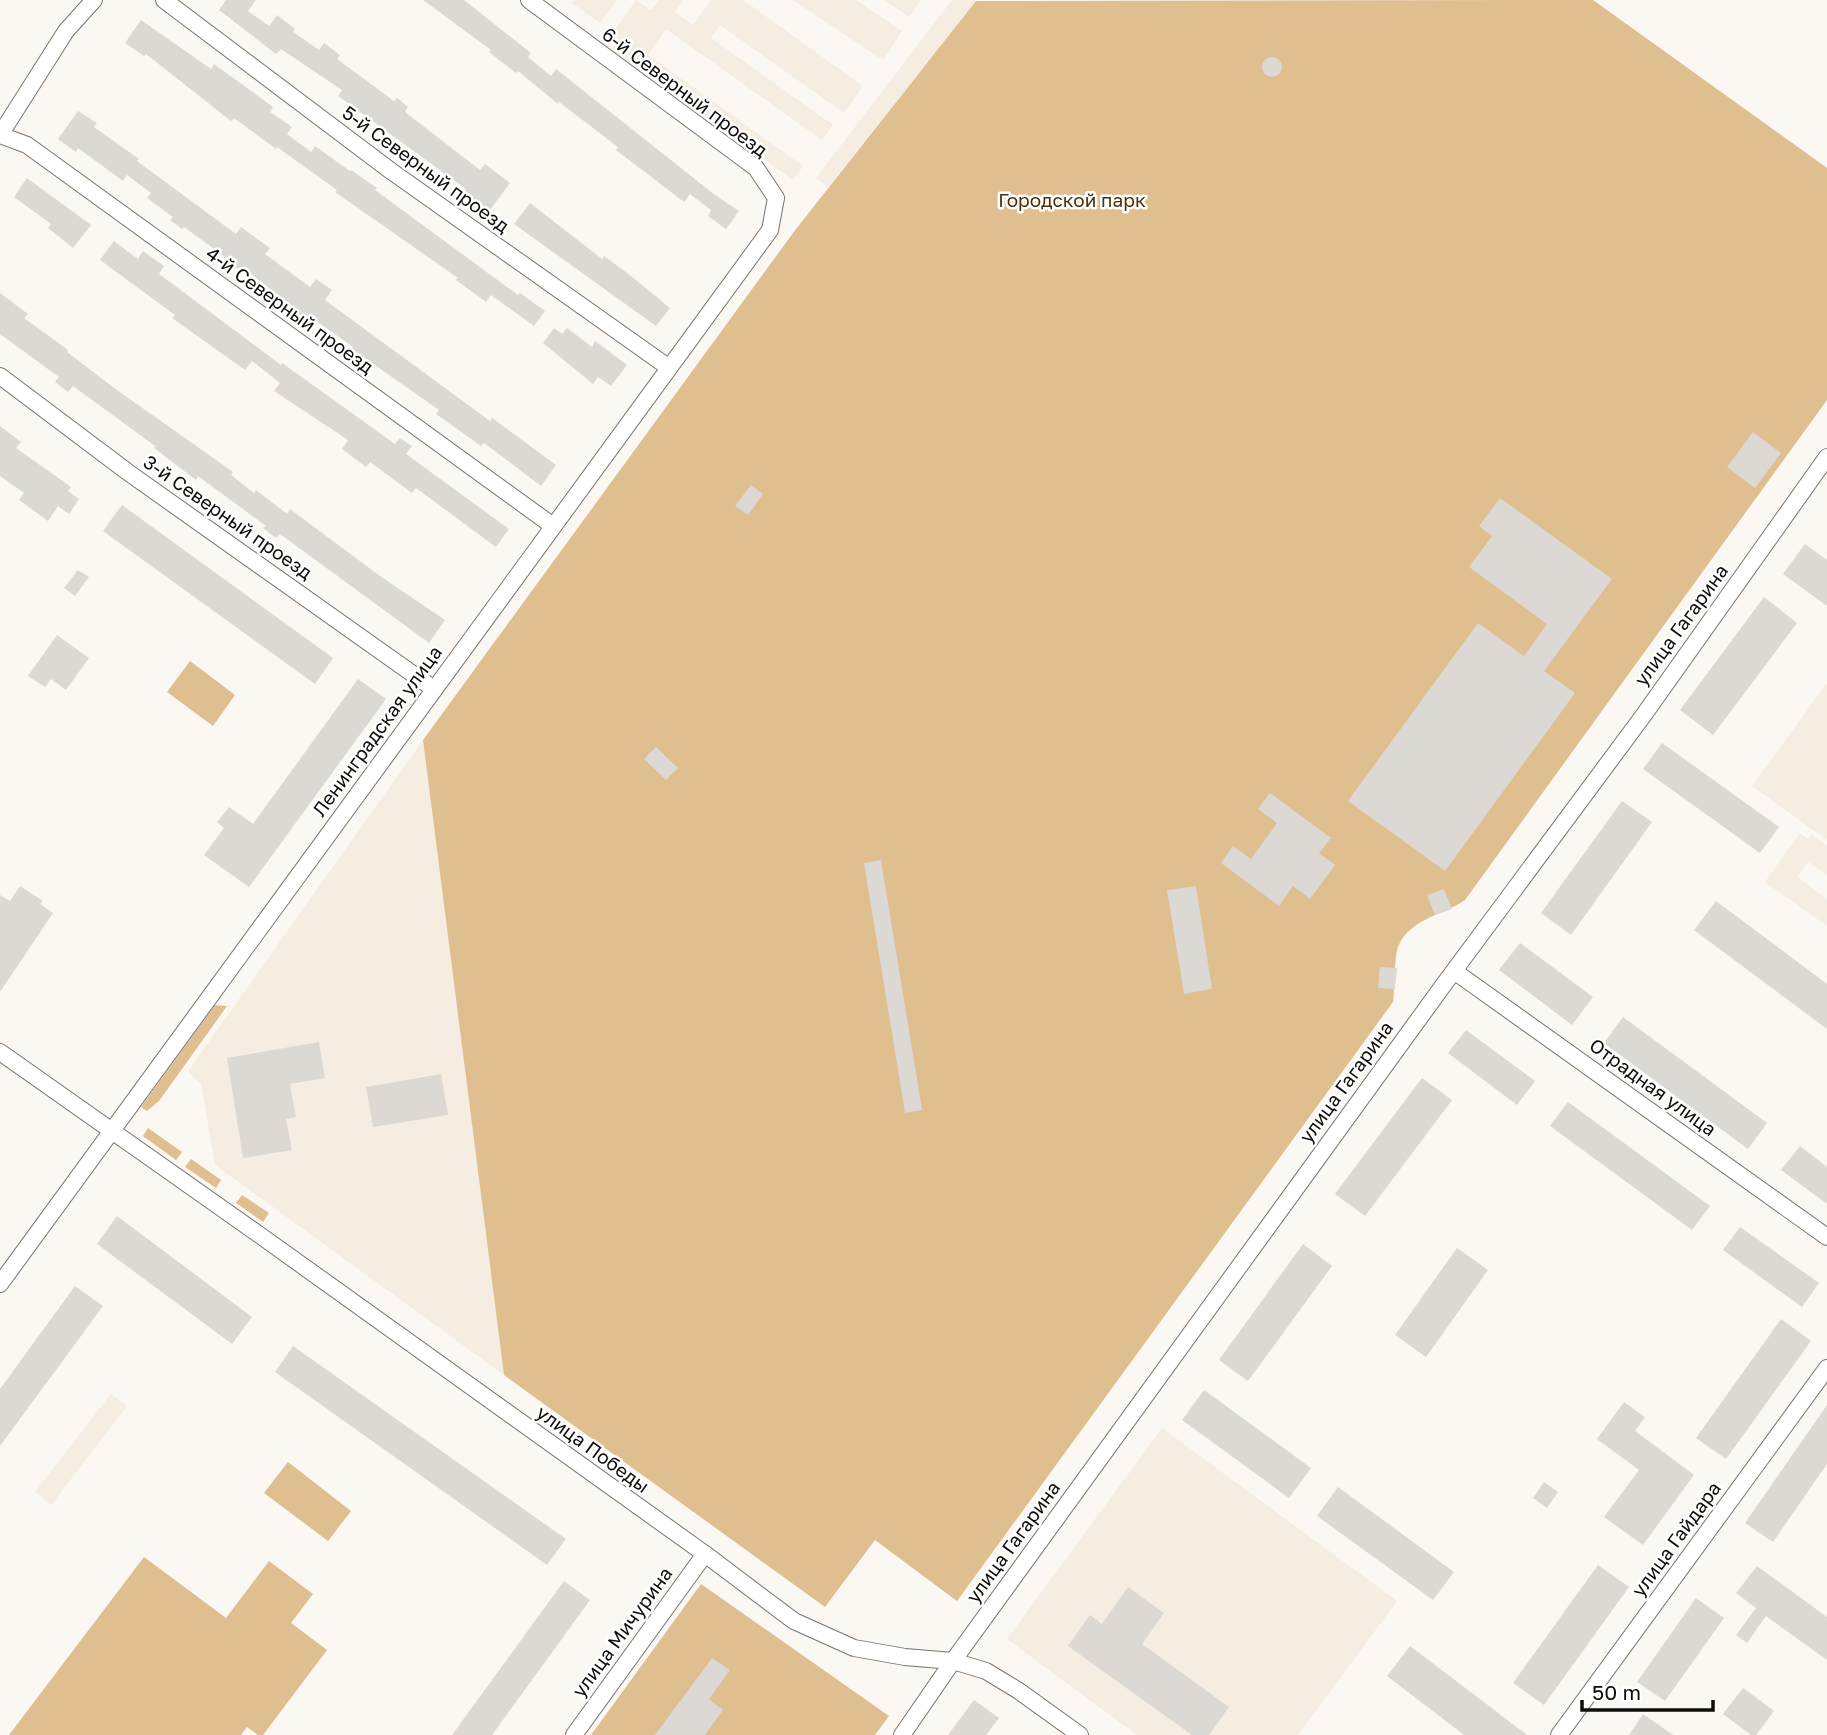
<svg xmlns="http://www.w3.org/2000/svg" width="1827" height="1735" font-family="'Golos Text',sans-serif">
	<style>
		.built { fill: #f5ede1 }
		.green { fill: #dfbe8f }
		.building { fill: #dcd8d3 }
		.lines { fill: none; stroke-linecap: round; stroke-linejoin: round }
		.street-casing { stroke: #77736f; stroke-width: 18 }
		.street { stroke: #fff; stroke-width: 16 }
		.labels { text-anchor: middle; stroke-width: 5; stroke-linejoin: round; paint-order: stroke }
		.street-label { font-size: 19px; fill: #0f0d0c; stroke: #fff }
		.park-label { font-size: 19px; fill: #47310c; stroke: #fff }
	</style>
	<rect width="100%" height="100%" fill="#fbf7f2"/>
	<g class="built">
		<path d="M 574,0 L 617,0 L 600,23 L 572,3 Z"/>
		<path d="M 636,0 L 651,10 L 659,0 L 683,0 L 675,12 L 693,25 L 711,0 L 743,0 L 863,86 L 844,113 L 720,25 L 711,38 L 833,125 L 822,140 L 666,29 L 648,55 L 803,166 L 793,180 L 611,50 L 619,40 L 612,34 Z"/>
		<path d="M 793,0 L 856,0 L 902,31 L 883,60 Z"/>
		<path d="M 884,0 L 921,0 L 909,17 Z"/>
		<path d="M 952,0 L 977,0 L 828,187 L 816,178 Z"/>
		<path d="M 1827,683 L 1827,840 L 1752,786 Z"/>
		<path d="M 423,740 L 504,1375 L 215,1165 L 201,1084 L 188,1071 Z"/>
		<path d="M 1800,833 L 1808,839 L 1811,834 L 1827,845 L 1827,875 L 1808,862 L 1797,877 L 1827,899 L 1827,926 L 1765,882 Z"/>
		<path d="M 111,1394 L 127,1406 L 51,1505 L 35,1492 Z"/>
		<path d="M 1162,1428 L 1397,1601 L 1298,1735 L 1137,1735 L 1007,1639 Z"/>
	</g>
	<g class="green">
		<path d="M 1593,0 L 1827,168 L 1827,400 L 1465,900 C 1443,915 1409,919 1398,947 C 1394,958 1395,987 1393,1002 L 957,1601 L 875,1540 L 825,1607 L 504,1375 L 423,740 L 796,229 L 976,1 Z"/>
		<path d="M 190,661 L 235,695 L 213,726 L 167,692 Z"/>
		<path d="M 215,1005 L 227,1006 L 159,1101 L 147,1111 L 141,1107 Z"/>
		<path d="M 148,1128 L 182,1152 L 176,1160 L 143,1136 Z"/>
		<path d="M 191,1159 L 221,1180 L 216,1188 L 185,1167 Z"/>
		<path d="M 242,1195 L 269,1213 L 263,1222 L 236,1203 Z"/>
		<path d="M 288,1462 L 351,1511 L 328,1541 L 264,1493 Z"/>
		<path d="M 144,1557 L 226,1618 L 269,1561 L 313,1594 L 291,1623 L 327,1650 L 263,1735 L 258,1735 L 247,1727 L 241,1735 L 9,1735 Z"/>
		<path d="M 701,1584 L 889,1716 L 875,1735 L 591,1735 Z"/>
	</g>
	<g class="building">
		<path d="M 226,0 L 256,0 L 248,11 L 269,26 L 277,15 L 295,29 L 293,32 L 319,50 L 324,43 L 340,55 L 337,59 L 394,101 L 397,98 L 408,107 L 405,112 L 480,170 L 485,164 L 510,183 L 489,211 L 463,192 L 466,189 L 338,96 L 342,90 L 281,49 L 276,54 L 219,10 Z"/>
		<path d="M 423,0 L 464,0 L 531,53 L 528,57 L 551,76 L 556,69 L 715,195 L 739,211 L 726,229 L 708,216 L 711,210 L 690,194 L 684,202 L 616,150 L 618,147 L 559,102 L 558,104 L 518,71 L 516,73 L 489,52 L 491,50 Z"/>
		<path d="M 141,20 L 211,69 L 214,64 L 273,107 L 270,112 L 292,127 L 287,134 L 311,152 L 315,146 L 350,171 L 351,170 L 377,188 L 375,190 L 518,295 L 520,293 L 545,311 L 534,326 L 491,295 L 486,302 L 456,280 L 458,278 L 335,192 L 337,190 L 277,147 L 276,149 L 234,118 L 231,121 L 146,54 L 144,56 L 125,43 Z"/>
		<circle cx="1272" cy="67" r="10"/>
		<path d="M 78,111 L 97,123 L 94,127 L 139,159 L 137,161 L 236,234 L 241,227 L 270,248 L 265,254 L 310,287 L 316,279 L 332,290 L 325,300 L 490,421 L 492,418 L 556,465 L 541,486 L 484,443 L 481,446 L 436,414 L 439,410 L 352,349 L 353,347 L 315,320 L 312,325 L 293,311 L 295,308 L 251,274 L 249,277 L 224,259 L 225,257 L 184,227 L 182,229 L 170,220 L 173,217 L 147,198 L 151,193 L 127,175 L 123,181 L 78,148 L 76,152 L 58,139 Z"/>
		<path d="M 27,178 L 91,225 L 73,248 L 48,228 L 51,224 L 14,197 Z"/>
		<path d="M 530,203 L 602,259 L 604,256 L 631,276 L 670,308 L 656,326 L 514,224 Z"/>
		<path d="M 114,241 L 138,259 L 143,251 L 164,266 L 159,274 L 281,365 L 282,363 L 395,444 L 400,438 L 412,446 L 406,454 L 509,529 L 496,547 L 416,488 L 412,493 L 370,462 L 366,467 L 342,449 L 348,440 L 274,391 L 280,383 L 252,361 L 245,370 L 172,318 L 175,315 L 100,260 Z"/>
		<path d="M 0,293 L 28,314 L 24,318 L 68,350 L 67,352 L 117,390 L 233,472 L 231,475 L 254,493 L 256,490 L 287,514 L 290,509 L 380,576 L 445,620 L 429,643 L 280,534 L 276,538 L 263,528 L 266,526 L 198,476 L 196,480 L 154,448 L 155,446 L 73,386 L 68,392 L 55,382 L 59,377 L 0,334 Z"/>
		<path d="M 554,328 L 562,334 L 567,328 L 592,347 L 595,341 L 627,365 L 611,386 L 598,377 L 593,384 L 543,343 Z"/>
		<path d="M 0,426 L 21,442 L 16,448 L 71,487 L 68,491 L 79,499 L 69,514 L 58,506 L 48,521 L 19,500 L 24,493 L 0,476 Z"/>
		<path d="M 1753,432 L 1781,453 L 1755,488 L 1727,467 Z"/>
		<path d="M 751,485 L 763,494 L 748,515 L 735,506 Z"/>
		<path d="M 1500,498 L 1612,579 L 1544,671 L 1575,693 L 1445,871 L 1348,801 L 1478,623 L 1524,656 L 1547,624 L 1469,567 L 1492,536 L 1479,526 Z"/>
		<path d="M 122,505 L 333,658 L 315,684 L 103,531 Z"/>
		<path d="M 1805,544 L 1827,560 L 1827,606 L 1783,574 Z"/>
		<path d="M 78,570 L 89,577 L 75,596 L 64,588 Z"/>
		<path d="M 1764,597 L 1797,623 L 1713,735 L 1680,710 Z"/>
		<path d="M 57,635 L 89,658 L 66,690 L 51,679 L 45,687 L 28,676 Z"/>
		<path d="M 358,679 L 386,699 L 249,887 L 204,855 L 224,828 L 217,822 L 229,807 L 253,824 Z"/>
		<path d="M 1662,743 L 1779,827 L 1760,853 L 1643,769 Z"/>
		<path d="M 656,747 L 678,768 L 666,780 L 644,759 Z"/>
		<path d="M 1270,793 L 1331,838 L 1319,853 L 1335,865 L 1310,899 L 1293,886 L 1279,906 L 1221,863 L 1233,846 L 1251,859 L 1277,823 L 1258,809 Z"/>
		<path d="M 1622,801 L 1652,822 L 1571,935 L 1541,913 Z"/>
		<path d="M 881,860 L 922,1110 L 905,1113 L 864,863 Z"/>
		<path d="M 20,886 L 43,901 L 40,904 L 53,913 L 0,992 L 0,895 L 10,901 Z"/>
		<path d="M 1196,886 L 1212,989 L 1184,994 L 1167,890 Z"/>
		<path d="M 1444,889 L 1452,909 L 1435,915 L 1427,895 Z"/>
		<path d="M 1716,901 L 1827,984 L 1827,1029 L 1694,930 Z"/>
		<path d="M 1520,943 L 1593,997 L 1572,1025 L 1499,970 Z"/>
		<path d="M 1380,967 L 1397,968 L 1395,989 L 1378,988 Z"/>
		<path d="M 1623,1017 L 1767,1123 L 1748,1149 L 1604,1043 Z"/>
		<path d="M 1466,1030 L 1535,1081 L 1517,1105 L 1448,1053 Z"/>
		<path d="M 319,1042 L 325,1078 L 290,1084 L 296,1117 L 286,1119 L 292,1150 L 243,1158 L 227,1058 Z"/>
		<path d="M 441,1074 L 448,1115 L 373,1127 L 366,1087 Z"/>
		<path d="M 1422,1078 L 1452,1100 L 1365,1216 L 1335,1194 Z"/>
		<path d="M 1568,1102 L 1710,1206 L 1692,1230 L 1550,1126 Z"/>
		<path d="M 1800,1146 L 1827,1167 L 1827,1204 L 1781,1170 Z"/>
		<path d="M 117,1216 L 252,1317 L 232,1344 L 97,1244 Z"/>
		<path d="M 1740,1227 L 1819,1283 L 1802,1307 L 1723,1250 Z"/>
		<path d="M 1303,1244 L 1332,1266 L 1248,1381 L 1219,1360 Z"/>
		<path d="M 1457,1248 L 1488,1270 L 1426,1357 L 1395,1335 Z"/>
		<path d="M 75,1286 L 103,1306 L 0,1446 L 0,1389 Z"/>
		<path d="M 1781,1319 L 1811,1341 L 1726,1459 L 1696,1438 Z"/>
		<path d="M 293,1346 L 566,1539 L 547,1565 L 275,1372 Z"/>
		<path d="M 1204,1390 L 1311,1468 L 1289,1498 L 1182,1420 Z"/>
		<path d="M 1624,1402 L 1645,1417 L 1635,1431 L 1694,1475 L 1643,1545 L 1604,1517 L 1639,1470 L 1597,1439 Z"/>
		<path d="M 1827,1405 L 1827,1464 L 1773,1542 L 1745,1523 Z"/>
		<path d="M 1544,1482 L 1558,1492 L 1547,1508 L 1533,1498 Z"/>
		<path d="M 1338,1487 L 1454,1572 L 1433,1600 L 1317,1516 Z"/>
		<path d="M 1598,1565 L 1629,1587 L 1544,1705 L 1513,1683 Z"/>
		<path d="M 1757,1566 L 1827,1617 L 1827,1660 L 1766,1616 L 1747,1643 L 1736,1635 L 1756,1608 L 1736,1593 Z"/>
		<path d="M 564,1581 L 590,1600 L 492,1735 L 452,1735 Z"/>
		<path d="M 1128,1587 L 1164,1613 L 1142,1644 L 1229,1707 L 1209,1735 L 1192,1735 L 1068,1646 L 1090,1615 L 1102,1624 Z"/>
		<path d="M 1696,1598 L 1724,1618 L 1665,1701 L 1637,1682 Z"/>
		<path d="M 1410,1646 L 1493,1709 L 1527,1735 L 1464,1735 L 1387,1676 Z"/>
		<path d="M 712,1658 L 730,1670 L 709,1699 L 723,1710 L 705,1735 L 655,1735 Z"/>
		<path d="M 1743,1688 L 1774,1711 L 1756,1735 L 1751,1735 L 1723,1714 Z"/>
		<path d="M 974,1700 L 999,1718 L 986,1735 L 948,1735 Z"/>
		<path d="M 1643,1714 L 1673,1735 L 1629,1735 Z"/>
	</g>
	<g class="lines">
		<defs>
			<g id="street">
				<path d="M 164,0 L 391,171 L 668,367"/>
				<path d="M 0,135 L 27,145 L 553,526"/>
				<path d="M 0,135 L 66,31 L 94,0"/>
				<path d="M 0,376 L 129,473 L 434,689"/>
				<path d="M 1454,971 L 1827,1237"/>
				<path d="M 0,1052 L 261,1236 L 705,1554 L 794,1621 L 854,1648 L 905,1657 L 953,1661 L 986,1671 L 1019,1691 L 1080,1735"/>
				<path d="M 0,1284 L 770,230 L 776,198 L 756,168 L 529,0"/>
				<path d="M 574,1735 L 705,1554"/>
				<path d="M 902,1735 L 953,1661 L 1442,987 L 1643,716 L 1827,457"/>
				<path d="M 1559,1735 L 1827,1368"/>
			</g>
		</defs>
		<use href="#street" class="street-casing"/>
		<use href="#street" class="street"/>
	</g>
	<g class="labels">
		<g class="street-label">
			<text transform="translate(685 92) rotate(37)" y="7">6-й Северный проезд</text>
			<text transform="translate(426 169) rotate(36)" y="7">5-й Северный проезд</text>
			<text transform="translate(290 310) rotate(36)" y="7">4-й Северный проезд</text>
			<text transform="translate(228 517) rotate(35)" y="7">3-й Северный проезд</text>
			<text transform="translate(1681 625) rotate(-54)" y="7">улица Гагарина</text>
			<text transform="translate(377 731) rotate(-54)" y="7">Ленинградская улица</text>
			<text transform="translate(1346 1082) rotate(-54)" y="7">улица Гагарина</text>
			<text transform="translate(1653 1087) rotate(36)" y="7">Отрадная улица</text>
			<text transform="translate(593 1449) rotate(36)" y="7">улица Победы</text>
			<text transform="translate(1676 1539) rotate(-54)" y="7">улица Гайдара</text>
			<text transform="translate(1013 1542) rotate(-54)" y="7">улица Гагарина</text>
			<text transform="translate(622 1632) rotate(-54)" y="7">улица Мичурина</text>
		</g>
		<g class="park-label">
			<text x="1072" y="207">Городской парк</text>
		</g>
	</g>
	<path d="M1582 1700v10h131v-10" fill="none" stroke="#0f0d0c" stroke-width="3.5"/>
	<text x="1592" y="1700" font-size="21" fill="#0f0d0c" stroke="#ffffff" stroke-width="5" paint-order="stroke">50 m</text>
</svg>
